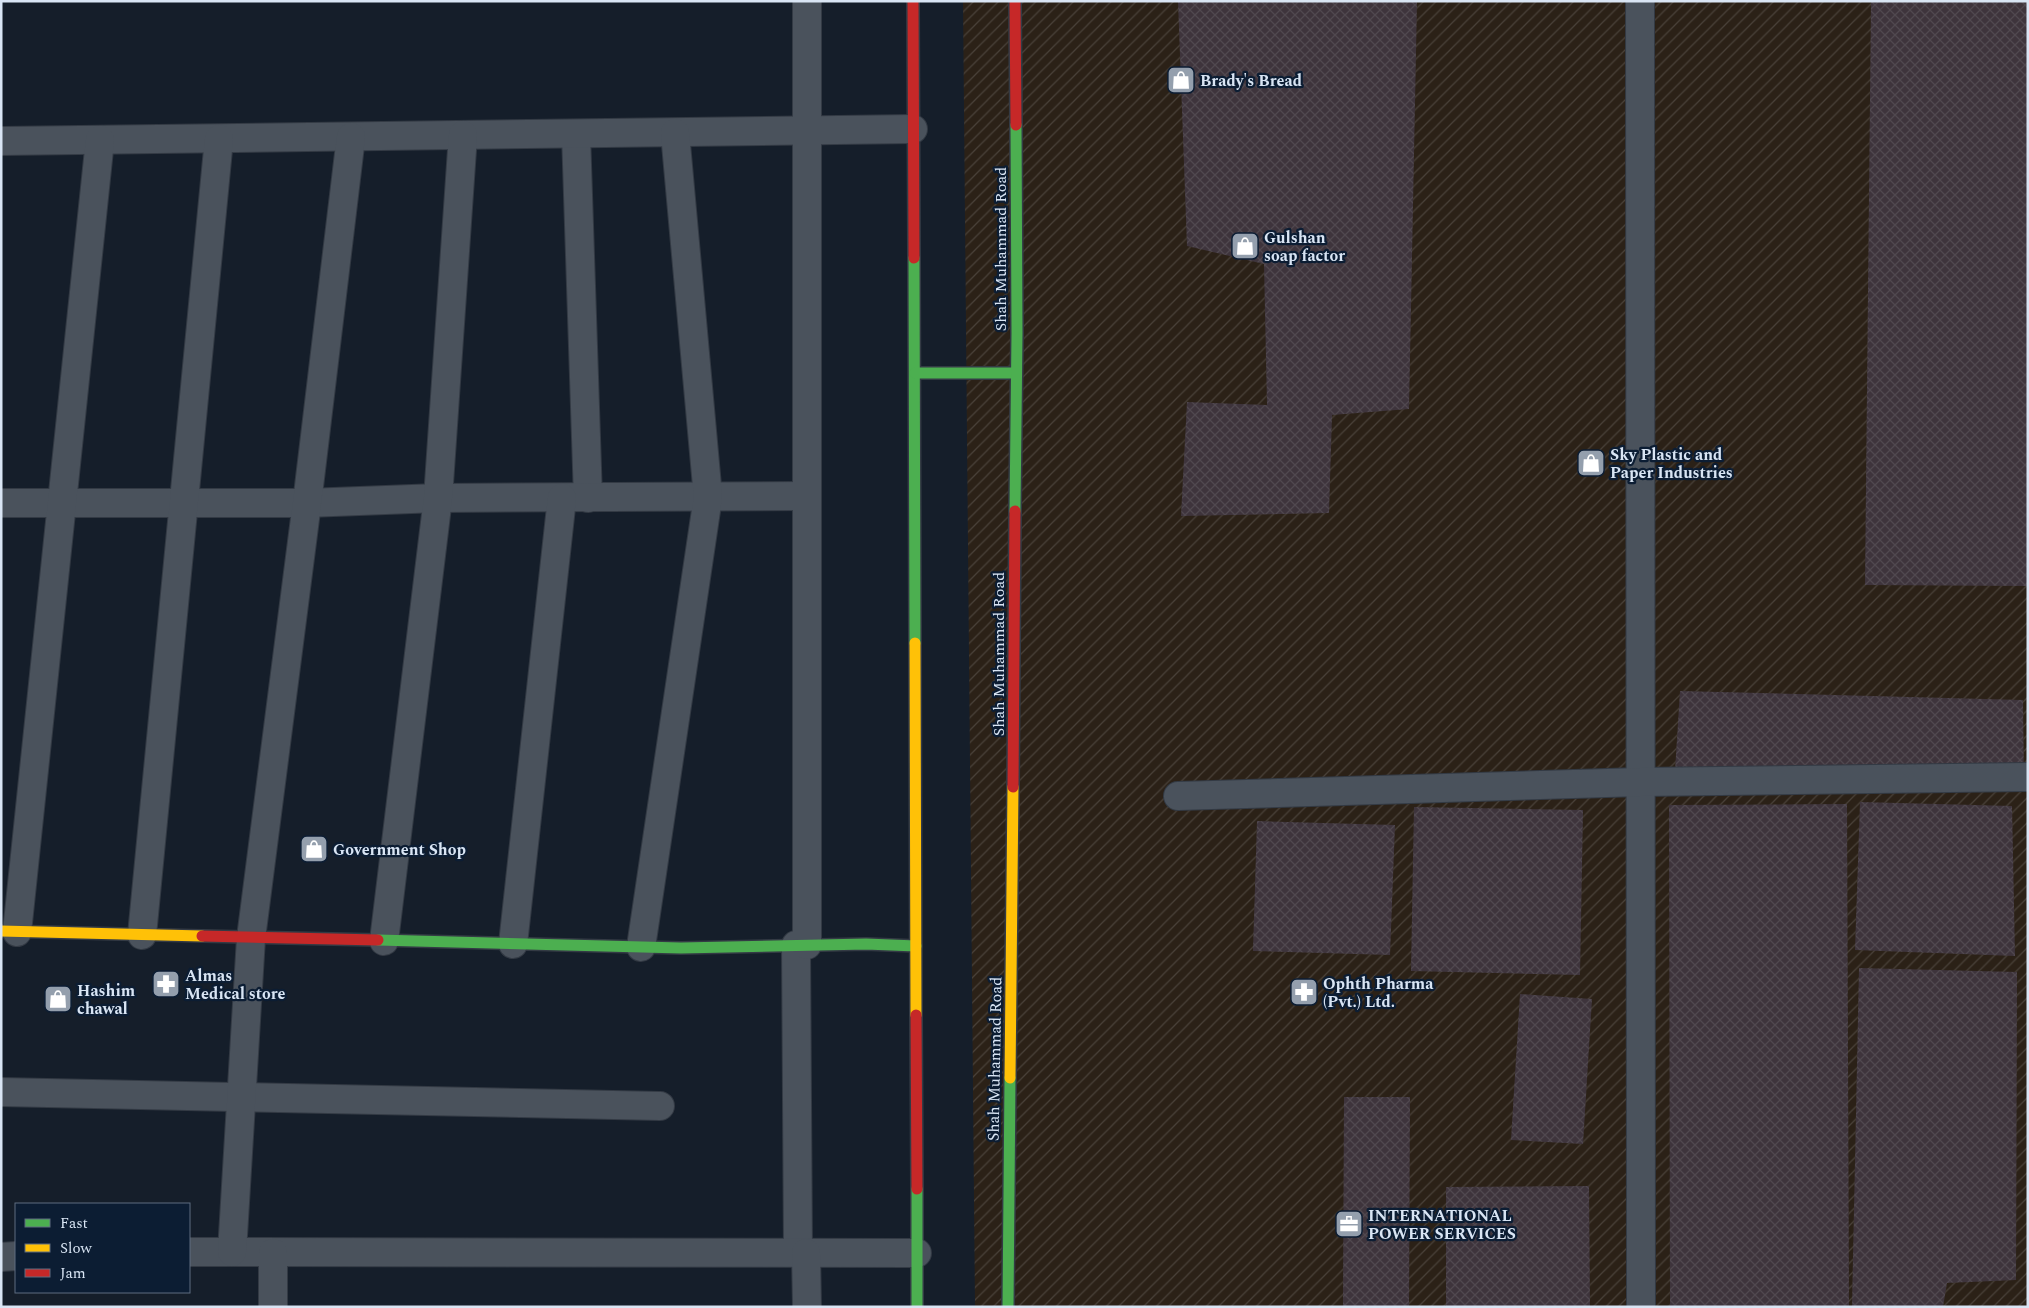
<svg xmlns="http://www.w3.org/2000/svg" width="2029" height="1308" font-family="Spectral,serif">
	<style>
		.industrial { fill: url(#industrial-furrows) }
		.building { fill: url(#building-cross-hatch) }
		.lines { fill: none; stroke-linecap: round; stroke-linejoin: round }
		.street-casing { stroke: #333a44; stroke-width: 30 }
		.fast-casing { stroke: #333a44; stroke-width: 14 }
		.slow-casing { stroke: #333a44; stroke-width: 14 }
		.jam-casing { stroke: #333a44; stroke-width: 14 }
		.street { stroke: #4a525c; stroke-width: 28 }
		.fast { stroke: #4caf50; stroke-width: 11 }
		.slow { stroke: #ffc107; stroke-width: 11 }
		.jam { stroke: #c62828; stroke-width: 11 }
		.labels { text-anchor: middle; stroke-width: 4.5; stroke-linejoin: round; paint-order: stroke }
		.poi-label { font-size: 16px; font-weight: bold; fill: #d9e5f4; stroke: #0c1d33; text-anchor: start }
		.street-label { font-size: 16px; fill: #d9e5f4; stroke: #0c1d33 }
	</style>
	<defs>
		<pattern id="industrial-furrows" width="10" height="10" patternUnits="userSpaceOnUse" patternTransform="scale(1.25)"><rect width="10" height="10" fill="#2b2117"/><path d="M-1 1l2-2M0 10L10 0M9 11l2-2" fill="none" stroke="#494139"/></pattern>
		<pattern id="building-cross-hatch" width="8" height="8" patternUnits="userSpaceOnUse" patternTransform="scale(1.25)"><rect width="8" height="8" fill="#3e343c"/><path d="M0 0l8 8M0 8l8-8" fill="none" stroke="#50484f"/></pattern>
	</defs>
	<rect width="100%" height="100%" fill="#151e2a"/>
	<path class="industrial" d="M 963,1 L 2028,1 L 2028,1307 L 975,1307 Z"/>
	<g class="building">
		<path d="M 1178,1 L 1417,1 L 1409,409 L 1332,415 L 1329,513 L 1181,516 L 1187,402 L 1267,405 L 1264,264 L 1187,246 Z"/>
		<path d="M 1871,1 L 2028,1 L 2027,586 L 1865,585 Z"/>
		<path d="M 1680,691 L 2023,700 L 2024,784 L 1674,787 Z"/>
		<path d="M 1860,802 L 2012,806 L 2015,956 L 1855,950 Z"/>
		<path d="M 1847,804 L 1849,1307 L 1670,1307 L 1669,805 Z"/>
		<path d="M 1414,807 L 1583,810 L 1580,975 L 1411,971 Z"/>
		<path d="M 1257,821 L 1395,825 L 1390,955 L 1253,951 Z"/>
		<path d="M 1859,968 L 2017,972 L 2016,1280 L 1947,1283 L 1943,1307 L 1852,1307 Z"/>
		<path d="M 1520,994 L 1592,999 L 1583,1144 L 1511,1140 Z"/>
		<path d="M 1344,1097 L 1410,1097 L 1409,1307 L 1343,1307 Z"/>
		<path d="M 1589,1186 L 1590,1307 L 1446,1307 L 1446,1187 Z"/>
	</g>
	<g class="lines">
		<defs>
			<g id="street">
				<path d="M 1640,1 L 1641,1307"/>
				<path d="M 576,134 L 588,498"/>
				<path d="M 1,141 L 913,129"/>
				<path d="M 1,503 L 307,503 L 438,498 L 807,496"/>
				<path d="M 1178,796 L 1640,782 L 2028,777"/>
				<path d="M 17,932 L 100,140"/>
				<path d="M 142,935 L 219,139"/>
				<path d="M 384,941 L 438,498 L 463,135"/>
				<path d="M 513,944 L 562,498"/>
				<path d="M 796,945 L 798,1253"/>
				<path d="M 807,945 L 807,1"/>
				<path d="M 641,947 L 708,497 L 675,133"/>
				<path d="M 1,1092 L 660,1106"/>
				<path d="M 189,1252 L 917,1253"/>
				<path d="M 232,1252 L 251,938 L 307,503 L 351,137"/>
				<path d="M 806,1253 L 807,1307"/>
				<path d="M 1,1257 L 16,1256"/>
				<path d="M 273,1307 L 273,1253"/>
			</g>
			<g id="fast">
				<path d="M 914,258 L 915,643"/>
				<path d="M 915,373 L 1016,373"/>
				<path d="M 1015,511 L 1017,333 L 1016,125"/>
				<path d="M 378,940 L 681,948 L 866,944 L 916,946"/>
				<path d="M 917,1189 L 917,1307"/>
				<path d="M 1008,1307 L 1010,1078"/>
			</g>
			<g id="slow">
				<path d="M 915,643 L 916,1015"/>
				<path d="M 1,931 L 202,936"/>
				<path d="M 1010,1078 L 1013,787"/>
			</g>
			<g id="jam">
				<path d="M 913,1 L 914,258"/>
				<path d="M 1015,1 L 1016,125"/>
				<path d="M 1013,787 L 1015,511"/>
				<path d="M 202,936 L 378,940"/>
				<path d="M 916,1015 L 917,1189"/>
			</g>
		</defs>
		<use href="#street" class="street-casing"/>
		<use href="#fast" class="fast-casing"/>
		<use href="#slow" class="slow-casing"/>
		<use href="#jam" class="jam-casing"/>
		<use href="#street" class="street"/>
		<use href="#fast" class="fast"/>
		<use href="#slow" class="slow"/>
		<use href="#jam" class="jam"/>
	</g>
	<defs>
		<symbol id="shop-square" viewBox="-11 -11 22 22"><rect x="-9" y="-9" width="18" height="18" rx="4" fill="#949fad" stroke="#0c1d33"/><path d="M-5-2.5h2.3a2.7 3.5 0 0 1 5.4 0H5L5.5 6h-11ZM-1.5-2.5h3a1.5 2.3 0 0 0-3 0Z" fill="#fff"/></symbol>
		<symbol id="pharmacy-square" viewBox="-11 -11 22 22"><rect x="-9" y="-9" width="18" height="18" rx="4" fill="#949fad" stroke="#0c1d33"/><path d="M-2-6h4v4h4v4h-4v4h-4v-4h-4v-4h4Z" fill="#fff"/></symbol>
		<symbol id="office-square" viewBox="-11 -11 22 22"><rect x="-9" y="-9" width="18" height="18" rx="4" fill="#949fad" stroke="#0c1d33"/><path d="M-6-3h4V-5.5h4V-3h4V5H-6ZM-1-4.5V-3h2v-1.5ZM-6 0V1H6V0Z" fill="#fff"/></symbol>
	</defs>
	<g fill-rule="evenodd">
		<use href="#shop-square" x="1165" y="64" width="32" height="32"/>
		<use href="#shop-square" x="1229" y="230" width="32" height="32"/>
		<use href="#shop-square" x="1575" y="447" width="32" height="32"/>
		<use href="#shop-square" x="298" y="833" width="32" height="32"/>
		<use href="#pharmacy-square" x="150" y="968" width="32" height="32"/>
		<use href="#pharmacy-square" x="1288" y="976" width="32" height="32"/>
		<use href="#shop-square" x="42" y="983" width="32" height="32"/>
		<use href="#office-square" x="1333" y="1208" width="32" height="32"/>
	</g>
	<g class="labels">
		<g class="poi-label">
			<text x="1200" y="86">Brady's Bread</text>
			<text x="1264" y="243">Gulshan<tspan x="1264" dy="18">soap factor</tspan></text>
			<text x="1610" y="460">Sky Plastic and<tspan x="1610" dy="18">Paper Industries</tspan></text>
			<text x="333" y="855">Government Shop</text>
			<text x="185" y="981">Almas<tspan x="185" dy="18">Medical store</tspan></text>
			<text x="1323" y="989">Ophth Pharma<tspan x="1323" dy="18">(Pvt.) Ltd.</tspan></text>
			<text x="77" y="996">Hashim<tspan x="77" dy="18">chawal</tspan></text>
			<text x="1368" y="1221">INTERNATIONAL<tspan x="1368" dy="18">POWER SERVICES</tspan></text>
		</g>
		<g class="street-label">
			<text transform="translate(1000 249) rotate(-90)" y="6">Shah Muhammad Road</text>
			<text transform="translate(998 654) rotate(-90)" y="6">Shah Muhammad Road</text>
			<text transform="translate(994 1059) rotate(-89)" y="6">Shah Muhammad Road</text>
		</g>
	</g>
	<rect width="2029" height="1308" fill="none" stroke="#d9e5f4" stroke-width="5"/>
	<rect x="15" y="1203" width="175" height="90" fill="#0c1d33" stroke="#5e6d80"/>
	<rect x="25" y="1219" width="25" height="8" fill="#4caf50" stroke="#5e6d80"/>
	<text x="60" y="1228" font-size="15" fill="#d9e5f4">Fast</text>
	<rect x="25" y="1244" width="25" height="8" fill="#ffc107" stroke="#5e6d80"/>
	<text x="60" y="1253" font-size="15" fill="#d9e5f4">Slow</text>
	<rect x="25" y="1269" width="25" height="8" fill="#c62828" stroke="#5e6d80"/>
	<text x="60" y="1278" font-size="15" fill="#d9e5f4">Jam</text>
</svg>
